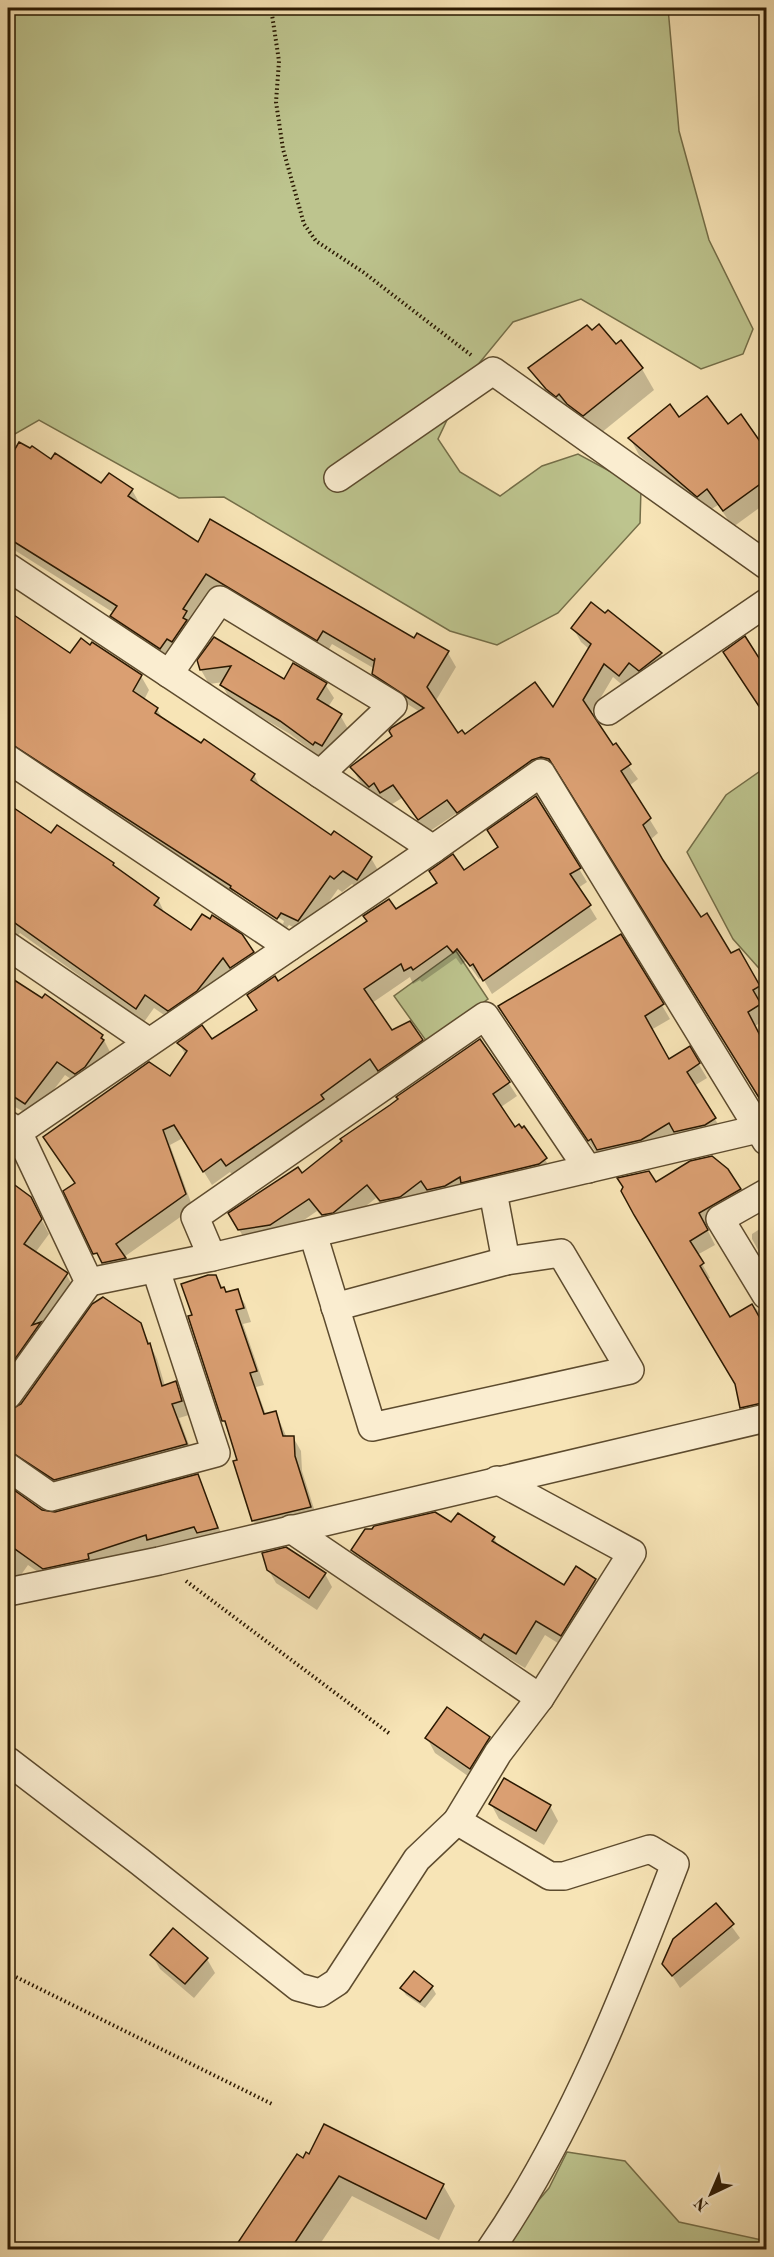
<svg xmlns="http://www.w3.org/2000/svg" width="774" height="2257" font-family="'Old Standard TT',serif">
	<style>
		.green { fill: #bdc48e; stroke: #746e48; stroke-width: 1.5 }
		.shadow { fill: #0003; fill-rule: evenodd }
		.building { fill: #da9f72; stroke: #2a1801; stroke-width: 1.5 }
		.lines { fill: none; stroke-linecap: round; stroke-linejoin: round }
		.minor-casing { stroke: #5d4b2e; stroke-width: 30 }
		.path { stroke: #2a1801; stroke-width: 4; stroke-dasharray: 1.5 3; stroke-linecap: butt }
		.minor { stroke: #faedd0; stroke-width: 27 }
	</style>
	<rect width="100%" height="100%" fill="#f7e4b6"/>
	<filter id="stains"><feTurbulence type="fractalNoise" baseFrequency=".00333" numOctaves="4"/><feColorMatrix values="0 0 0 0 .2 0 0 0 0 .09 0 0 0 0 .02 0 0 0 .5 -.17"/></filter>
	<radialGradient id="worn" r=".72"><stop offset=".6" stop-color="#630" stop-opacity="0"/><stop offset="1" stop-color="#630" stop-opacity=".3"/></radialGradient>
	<g class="green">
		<path d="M 8,8 L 668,8 L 679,131 L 709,240 L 753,329 L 743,354 L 701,369 L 581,299 L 513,322 L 467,378 L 438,439 L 460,472 L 500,496 L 542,466 L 578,454 L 641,488 L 640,523 L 558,613 L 497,645 L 450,631 L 224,497 L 179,498 L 39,420 L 8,438 Z"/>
		<path d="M 766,767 L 766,976 L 733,939 L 687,852 L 726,795 Z"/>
		<path d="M 456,951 L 488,999 L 427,1042 L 394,996 Z"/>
		<path d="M 567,2152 L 625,2161 L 679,2222 L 766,2241 L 766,2250 L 505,2250 L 521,2221 L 549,2188 Z"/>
	</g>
	<g class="shadow">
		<path d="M 616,346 L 642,369 L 654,390 L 596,437 L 560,411 L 530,368 Z"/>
		<path d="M 727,426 L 764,449 L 766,447 L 766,503 L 733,527 L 718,505 L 707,512 L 639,455 L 630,438 Z"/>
		<path d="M 19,444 L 102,485 L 109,475 L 132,490 L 140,504 L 198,544 L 448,653 L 456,667 L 435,702 L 458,735 L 464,736 L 553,709 L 589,649 L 581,642 L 573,628 L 606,616 L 608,612 L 661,654 L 669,668 L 627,689 L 613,677 L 591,714 L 638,779 L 629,786 L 658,833 L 650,840 L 700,919 L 730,955 L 738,951 L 766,999 L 760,1005 L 766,1019 L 755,1026 L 766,1046 L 766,1108 L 559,773 L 549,771 L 466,826 L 457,813 L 427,833 L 402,798 L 389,806 L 383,797 L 378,800 L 360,782 L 352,768 L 394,737 L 420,712 L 382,688 L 374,674 L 375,669 L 332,644 L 326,654 L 214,587 L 168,662 L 120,630 L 112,616 L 114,613 L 8,546 L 8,461 Z"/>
		<path d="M 8,613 L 71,655 L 141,676 L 149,690 L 144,700 L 157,709 L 164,721 L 254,775 L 262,790 L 332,837 L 371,858 L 379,872 L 365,892 L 352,884 L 342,892 L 338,889 L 306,934 L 289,925 L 285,931 L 8,749 ZM 233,889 L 284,921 L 283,924 L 233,892 Z"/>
		<path d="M 745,638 L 766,669 L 766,715 L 758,705 Z"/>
		<path d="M 214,639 L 284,681 L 325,684 L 334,698 L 328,707 L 340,715 L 348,729 L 321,758 L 290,734 L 230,699 L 222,685 L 224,682 L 209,684 L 201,670 Z"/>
		<path d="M 536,798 L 587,882 L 578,888 L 597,919 L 492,994 L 482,977 L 479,979 L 466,961 L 461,965 L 456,958 L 422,982 L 420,980 L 413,984 L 410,977 L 372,1003 L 392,1032 L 422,1041 L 430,1054 L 387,1084 L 379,1072 L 235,1178 L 230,1172 L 212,1185 L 183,1138 L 170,1145 L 193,1208 L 124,1257 L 132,1272 L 103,1267 L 65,1192 L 75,1184 L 45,1137 L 170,1078 L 186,1056 L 179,1043 L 212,1041 L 258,1011 L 277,983 L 464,872 L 499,848 Z"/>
		<path d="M 8,808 L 158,899 L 165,914 L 192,932 L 252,953 L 260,967 L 177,1024 L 154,1008 L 144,1022 L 20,933 L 8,946 Z"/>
		<path d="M 621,936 L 670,1019 L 651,1030 L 668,1061 L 689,1048 L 707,1078 L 694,1086 L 723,1132 L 607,1163 L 600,1152 L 597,1154 L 507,1020 Z"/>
		<path d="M 8,976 L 42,1001 L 102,1036 L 111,1054 L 83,1087 L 65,1075 L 33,1117 L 8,1103 Z"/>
		<path d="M 481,1041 L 517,1096 L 501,1107 L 515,1129 L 524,1129 L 554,1173 L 389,1215 L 376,1198 L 341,1226 L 331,1228 L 317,1211 L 278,1238 L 247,1243 L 230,1214 L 302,1175 Z"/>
		<path d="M 727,1170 L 748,1203 L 706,1227 L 715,1245 L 697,1255 L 710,1278 L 707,1280 L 729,1319 L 753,1305 L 758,1311 L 766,1311 L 766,1417 L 750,1421 L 742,1407 L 737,1384 L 655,1184 Z"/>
		<path d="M 8,1182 L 30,1198 L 49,1234 L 35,1253 L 66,1274 L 74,1288 L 8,1393 Z"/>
		<path d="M 766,1225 L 766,1264 L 752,1239 L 752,1234 Z"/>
		<path d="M 215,1276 L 227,1294 L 237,1291 L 245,1304 L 251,1322 L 243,1324 L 264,1385 L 256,1387 L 266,1415 L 276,1413 L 287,1438 L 293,1437 L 301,1451 L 302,1471 L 318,1521 L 261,1534 L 253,1520 L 238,1461 L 224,1421 L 194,1316 Z"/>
		<path d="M 140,1324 L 157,1359 L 165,1386 L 175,1383 L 183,1397 L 189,1415 L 179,1418 L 194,1458 L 63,1493 L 8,1458 L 8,1412 L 21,1406 Z"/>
		<path d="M 197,1476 L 225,1542 L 52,1582 L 28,1565 L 8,1593 L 8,1487 L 48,1514 Z"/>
		<path d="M 452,1524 L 494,1538 L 499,1547 L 564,1587 L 595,1580 L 604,1595 L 569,1650 L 545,1635 L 525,1668 L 492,1648 L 489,1652 L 361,1565 L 352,1550 Z"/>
		<path d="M 268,1569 L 325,1574 L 332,1587 L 317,1610 L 276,1583 Z"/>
		<path d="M 427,1738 L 489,1738 L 498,1753 L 478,1783 L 435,1753 Z"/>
		<path d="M 491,1804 L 550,1806 L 558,1821 L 544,1845 L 499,1819 Z"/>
		<path d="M 716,1905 L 740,1938 L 680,1988 L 664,1963 Z"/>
		<path d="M 152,1955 L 207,1959 L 215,1973 L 194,1998 L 160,1969 Z"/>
		<path d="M 432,1987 L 436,1994 L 425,2008 L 406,1995 L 402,1989 Z"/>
		<path d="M 303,2161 L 443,2185 L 455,2206 L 439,2240 L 352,2196 L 316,2250 L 235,2250 Z"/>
	</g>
	<g class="building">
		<path d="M 599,324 L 616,344 L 621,340 L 643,368 L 583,416 L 567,404 L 559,394 L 556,397 L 546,389 L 528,368 L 587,325 L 592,330 Z"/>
		<path d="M 707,396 L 728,424 L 741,414 L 766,450 L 766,480 L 723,511 L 707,489 L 697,497 L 628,438 L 670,404 L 679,417 Z"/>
		<path d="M 19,442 L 30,448 L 32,446 L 51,459 L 55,453 L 101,483 L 109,473 L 133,489 L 128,496 L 198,542 L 210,519 L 414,638 L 417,633 L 449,651 L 427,687 L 458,733 L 462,730 L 465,734 L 535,682 L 553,707 L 591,644 L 571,628 L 591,602 L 605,613 L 608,610 L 662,653 L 639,671 L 629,663 L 619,676 L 604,664 L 583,700 L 613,745 L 616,743 L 631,764 L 621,771 L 651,818 L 643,825 L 663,860 L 701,917 L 707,913 L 731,953 L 739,949 L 760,986 L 753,990 L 761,1004 L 748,1012 L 766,1047 L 766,1109 L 549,759 L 541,757 L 532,760 L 457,813 L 447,800 L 418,820 L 393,785 L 380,793 L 374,783 L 369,787 L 350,767 L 392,736 L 389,731 L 391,728 L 424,708 L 372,674 L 375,658 L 374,661 L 323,631 L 317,641 L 206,574 L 183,609 L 187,611 L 183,618 L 187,620 L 172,642 L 167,639 L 160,649 L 110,616 L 117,606 L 8,538 L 8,461 Z"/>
		<path d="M 8,611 L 70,653 L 81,638 L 90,645 L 92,642 L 142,675 L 133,691 L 158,708 L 155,713 L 201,743 L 204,739 L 255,774 L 251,780 L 331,835 L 334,831 L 372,857 L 357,880 L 343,871 L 334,879 L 330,876 L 298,921 L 281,913 L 277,919 L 230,888 L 231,886 L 8,742 L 8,735 L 14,725 L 8,720 Z"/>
		<path d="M 745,636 L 766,669 L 766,717 L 723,652 Z"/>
		<path d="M 214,637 L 284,679 L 293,663 L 327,683 L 317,699 L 342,714 L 322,746 L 315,742 L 313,745 L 280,721 L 220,685 L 231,666 L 200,670 L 197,660 Z"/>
		<path d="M 536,796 L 581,868 L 570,874 L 591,905 L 483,981 L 473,964 L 470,966 L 457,949 L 453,953 L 447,946 L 413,970 L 411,967 L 404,971 L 401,964 L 364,989 L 392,1030 L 410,1021 L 423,1040 L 378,1071 L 370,1059 L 321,1095 L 324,1099 L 226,1166 L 221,1159 L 203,1172 L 174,1125 L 163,1130 L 186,1194 L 116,1244 L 126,1258 L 102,1263 L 97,1253 L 93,1254 L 63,1191 L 75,1183 L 43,1137 L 149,1062 L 170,1076 L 187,1051 L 177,1043 L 202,1025 L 212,1039 L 257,1010 L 247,995 L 275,976 L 278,981 L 367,921 L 363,916 L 389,899 L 396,909 L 437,883 L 429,871 L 453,854 L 464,870 L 498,847 L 487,830 Z"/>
		<path d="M 8,804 L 51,833 L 57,825 L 114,863 L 113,865 L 159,898 L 154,905 L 191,930 L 202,914 L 210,919 L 212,915 L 242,934 L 254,952 L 230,968 L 223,958 L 197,991 L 168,1011 L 145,995 L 136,1009 L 8,918 Z"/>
		<path d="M 621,934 L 664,1004 L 645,1016 L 669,1059 L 690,1046 L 700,1063 L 687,1072 L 716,1118 L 705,1125 L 674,1132 L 669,1123 L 641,1140 L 597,1150 L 591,1139 L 588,1141 L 498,1006 Z"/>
		<path d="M 8,976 L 42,998 L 45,994 L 103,1035 L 101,1038 L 104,1040 L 85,1067 L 75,1074 L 57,1062 L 25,1104 L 8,1093 Z"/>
		<path d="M 480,1039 L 510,1082 L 493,1094 L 515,1127 L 519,1124 L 522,1128 L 524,1126 L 547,1158 L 539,1164 L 461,1183 L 460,1177 L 445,1186 L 427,1190 L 421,1181 L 400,1197 L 380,1201 L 367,1185 L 333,1213 L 322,1215 L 309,1199 L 270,1225 L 238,1230 L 228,1213 L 298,1167 L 302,1173 L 342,1141 L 340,1139 L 390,1105 L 398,1099 L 396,1097 Z"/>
		<path d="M 712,1156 L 728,1169 L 741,1189 L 699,1213 L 708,1230 L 690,1241 L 704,1263 L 700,1266 L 730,1317 L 752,1304 L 766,1329 L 766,1402 L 740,1408 L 735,1384 L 634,1215 L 621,1191 L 623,1187 L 617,1178 L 649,1171 L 656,1182 L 690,1161 Z"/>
		<path d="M 8,1180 L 31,1197 L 42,1219 L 24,1244 L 68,1273 L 32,1325 L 41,1322 L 8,1369 L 8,1286 L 14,1276 L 8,1271 Z"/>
		<path d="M 208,1275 L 216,1275 L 221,1288 L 224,1287 L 226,1292 L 238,1289 L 244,1308 L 236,1310 L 257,1371 L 250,1373 L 264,1414 L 276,1411 L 283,1436 L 294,1436 L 295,1456 L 311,1507 L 252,1521 L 233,1461 L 237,1460 L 225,1421 L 222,1421 L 188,1316 L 192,1315 L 181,1284 Z"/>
		<path d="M 103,1297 L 141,1323 L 148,1344 L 150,1343 L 162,1386 L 176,1381 L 182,1401 L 172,1404 L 187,1444 L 54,1480 L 8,1450 L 8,1411 L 21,1404 L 92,1304 Z"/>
		<path d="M 198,1474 L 218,1528 L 197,1533 L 194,1527 L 147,1540 L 146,1535 L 88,1554 L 89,1559 L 43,1569 L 8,1544 L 8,1500 L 14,1490 L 42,1510 L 55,1512 Z"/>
		<path d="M 435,1512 L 451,1522 L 458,1513 L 495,1537 L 492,1541 L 564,1585 L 576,1566 L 596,1579 L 561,1636 L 536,1621 L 516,1654 L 484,1634 L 481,1639 L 351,1550 L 365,1529 L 372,1529 L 374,1526 Z"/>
		<path d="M 286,1547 L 326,1573 L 309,1598 L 267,1570 L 262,1553 Z"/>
		<path d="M 447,1707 L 490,1737 L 470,1769 L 425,1738 Z"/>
		<path d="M 504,1778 L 551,1805 L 536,1831 L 489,1804 Z"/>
		<path d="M 716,1903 L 734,1924 L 672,1976 L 662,1964 L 673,1939 Z"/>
		<path d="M 173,1928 L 208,1958 L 185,1984 L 150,1955 Z"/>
		<path d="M 414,1971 L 433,1986 L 420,2002 L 400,1988 Z"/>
		<path d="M 324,2124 L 444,2184 L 426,2219 L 339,2176 L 290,2250 L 233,2250 L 297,2154 L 303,2158 L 306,2152 L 309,2154 Z"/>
	</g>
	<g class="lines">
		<defs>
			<g id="minor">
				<path d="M 338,478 L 493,371 L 766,565"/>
				<path d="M 8,567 L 433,849"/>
				<path d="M 169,674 L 220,600 L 393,705 L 320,774"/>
				<path d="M 608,711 L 766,603"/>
				<path d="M 8,759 L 289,947"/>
				<path d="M 8,946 L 149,1042"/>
				<path d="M 8,1125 L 18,1132 L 89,1282 L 8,1395"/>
				<path d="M 8,1147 L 18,1132 L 433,849 L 541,773 L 766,1141"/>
				<path d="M 766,1193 L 720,1219 L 766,1295"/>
				<path d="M 313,1234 L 372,1427 L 630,1370 L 561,1253 L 506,1261 L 493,1192"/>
				<path d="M 212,1257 L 195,1217 L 485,1016 L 588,1169"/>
				<path d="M 89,1282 L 212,1257 L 758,1129"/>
				<path d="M 335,1307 L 506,1261"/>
				<path d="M 8,1467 L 51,1497 L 216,1453 L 156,1270"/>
				<path d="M 291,1529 L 540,1698"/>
				<path d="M 8,1592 L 159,1561 L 766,1418"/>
				<path d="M 8,1761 L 139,1861 L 298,1987 L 320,1993 L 337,1982 L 417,1859 L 457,1821 L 498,1753 L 540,1698 L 632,1553 L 497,1480"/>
				<path d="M 457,1821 L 550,1876 L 564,1876 L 650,1849 L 675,1864 C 624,1997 571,2132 490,2250"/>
			</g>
		</defs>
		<use href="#minor" class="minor-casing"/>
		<g class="path">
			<path d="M 271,8 L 279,61 L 276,102 L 283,149 L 304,224 L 316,241 L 363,272 L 471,355"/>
			<path d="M 186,1581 L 390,1734"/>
			<path d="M 8,1973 L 274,2105"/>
		</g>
		<use href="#minor" class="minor"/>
	</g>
	<rect width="774" height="2257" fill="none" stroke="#f7e4b6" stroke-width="30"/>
	<rect x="9" y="9" width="756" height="2239" fill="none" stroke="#2a1801" stroke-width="3"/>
	<rect x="15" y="15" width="744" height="2227" fill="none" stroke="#2a1801" stroke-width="1.5"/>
	<g transform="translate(711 2194) rotate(224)" stroke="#faedd0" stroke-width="4.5" paint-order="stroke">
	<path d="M0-4.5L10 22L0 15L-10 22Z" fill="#2a1801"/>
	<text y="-9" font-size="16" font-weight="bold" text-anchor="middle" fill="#2a1801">N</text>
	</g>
	<rect width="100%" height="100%" filter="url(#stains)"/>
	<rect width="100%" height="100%" fill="url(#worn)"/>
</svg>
